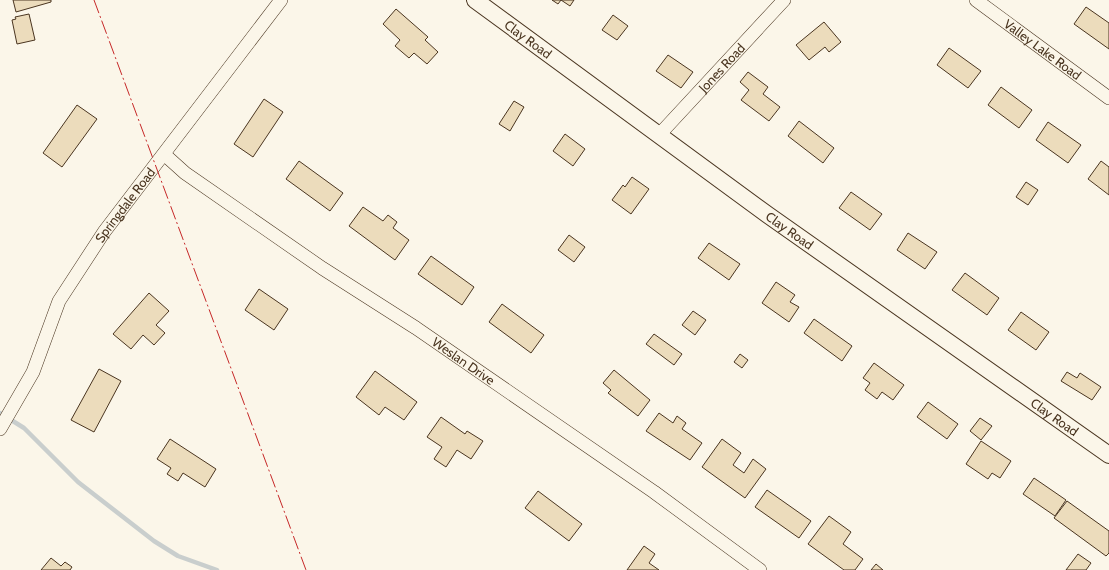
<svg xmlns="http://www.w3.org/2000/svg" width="1109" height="570" font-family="Cabin,sans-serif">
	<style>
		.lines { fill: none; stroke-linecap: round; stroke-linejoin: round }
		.stream { stroke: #c9cecd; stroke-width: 4.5 }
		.building { fill: #ecdcbc; stroke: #4a3520 }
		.minor-casing { stroke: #4a3520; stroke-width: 14 }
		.tertiary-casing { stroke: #4a3520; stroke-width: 18 }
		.minor { stroke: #fbf6e9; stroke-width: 13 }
		.tertiary { stroke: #fbf6e9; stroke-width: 16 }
		.power { stroke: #c62828; stroke-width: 1; stroke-dasharray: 14 3 2 3; stroke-linecap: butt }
		.labels { text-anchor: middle; stroke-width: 3; stroke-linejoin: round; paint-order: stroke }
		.street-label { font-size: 13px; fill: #4a3520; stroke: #fbf6e9 }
	</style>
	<rect width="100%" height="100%" fill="#fbf6e9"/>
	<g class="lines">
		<path class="stream" d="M 0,413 L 24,428 L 78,482 L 154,541 L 178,556 L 217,570"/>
	</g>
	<g class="building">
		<path d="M 13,0 L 51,0 L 51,2 L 16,12 Z"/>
		<path d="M 552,0 L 574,0 L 570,6 L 561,0 L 558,4 Z"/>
		<path d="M 1086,7 L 1109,23 L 1109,49 L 1074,24 Z"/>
		<path d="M 396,9 L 428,37 L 425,40 L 438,52 L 427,64 L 414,53 L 409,58 L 395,46 L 400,40 L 383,24 Z"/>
		<path d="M 29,14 L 35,40 L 17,44 L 12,20 L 16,19 L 15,17 Z"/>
		<path d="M 613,15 L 628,26 L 617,40 L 602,30 Z"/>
		<path d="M 824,22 L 841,42 L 829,52 L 825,47 L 809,60 L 796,45 Z"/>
		<path d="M 949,48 L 981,71 L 968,88 L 937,65 Z"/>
		<path d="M 668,55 L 693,72 L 681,88 L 656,71 Z"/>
		<path d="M 748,72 L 768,87 L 763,94 L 780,107 L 769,121 L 741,100 L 749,90 L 740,82 Z"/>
		<path d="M 1001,87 L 1032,110 L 1019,128 L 988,105 Z"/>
		<path d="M 264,99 L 283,112 L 253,157 L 234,144 Z"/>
		<path d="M 514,101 L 524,107 L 510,131 L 499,124 Z"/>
		<path d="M 77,105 L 97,119 L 62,167 L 43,153 Z"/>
		<path d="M 799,121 L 834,148 L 823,163 L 788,136 Z"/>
		<path d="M 1048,122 L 1081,145 L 1068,163 L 1036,140 Z"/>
		<path d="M 565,134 L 585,149 L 573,166 L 553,151 Z"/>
		<path d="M 299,161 L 343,193 L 330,211 L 286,179 Z"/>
		<path d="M 1101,161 L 1109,167 L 1109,195 L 1088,179 Z"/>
		<path d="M 632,177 L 649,189 L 631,214 L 612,200 L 623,185 L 625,187 Z"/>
		<path d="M 1026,182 L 1038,190 L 1028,205 L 1016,197 Z"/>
		<path d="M 851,192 L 882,214 L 870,230 L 839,208 Z"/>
		<path d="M 363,207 L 383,221 L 388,215 L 397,222 L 393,228 L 409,240 L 395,260 L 349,226 Z"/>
		<path d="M 908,233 L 937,252 L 925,269 L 897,250 Z"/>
		<path d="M 569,235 L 585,247 L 574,262 L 558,250 Z"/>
		<path d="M 709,243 L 740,264 L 729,280 L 698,258 Z"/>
		<path d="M 431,256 L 474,287 L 462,305 L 418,274 Z"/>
		<path d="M 965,273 L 999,298 L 987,315 L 952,290 Z"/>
		<path d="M 776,282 L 795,295 L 790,302 L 799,307 L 789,322 L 762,303 Z"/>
		<path d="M 259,289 L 288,309 L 274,330 L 245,310 Z"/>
		<path d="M 149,293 L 169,311 L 156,325 L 165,333 L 154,345 L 143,335 L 131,349 L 113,334 Z"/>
		<path d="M 502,304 L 544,335 L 531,353 L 489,322 Z"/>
		<path d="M 693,311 L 706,320 L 695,335 L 682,325 Z"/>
		<path d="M 1021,312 L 1049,332 L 1036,350 L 1008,330 Z"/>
		<path d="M 814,319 L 852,346 L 842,361 L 804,333 Z"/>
		<path d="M 654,334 L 682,354 L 674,365 L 646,344 Z"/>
		<path d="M 740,354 L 748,360 L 742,368 L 734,362 Z"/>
		<path d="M 874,363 L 904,385 L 893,400 L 882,392 L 877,399 L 865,390 L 870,383 L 863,378 Z"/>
		<path d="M 99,369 L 121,381 L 94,432 L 71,420 Z"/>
		<path d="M 614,370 L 650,400 L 638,416 L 608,393 L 611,390 L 603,383 Z"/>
		<path d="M 375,371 L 417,402 L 404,420 L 385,407 L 379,415 L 356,397 Z"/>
		<path d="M 1067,372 L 1077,378 L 1080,373 L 1101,387 L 1092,400 L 1061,381 Z"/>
		<path d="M 928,402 L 958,424 L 947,439 L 917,417 Z"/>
		<path d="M 659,413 L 673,423 L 677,416 L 686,423 L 682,429 L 702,443 L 690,460 L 646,431 Z"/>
		<path d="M 441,417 L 465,434 L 467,431 L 483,441 L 471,459 L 457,450 L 446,467 L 434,459 L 442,447 L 427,437 Z"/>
		<path d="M 980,418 L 992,426 L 981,440 L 970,431 Z"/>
		<path d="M 170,439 L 216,469 L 205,487 L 183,473 L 178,481 L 167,474 L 171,468 L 157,459 Z"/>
		<path d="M 722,439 L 741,453 L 733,465 L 744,473 L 753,459 L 766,469 L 745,498 L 702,467 Z"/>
		<path d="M 981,441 L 1011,461 L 1000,478 L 992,473 L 988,479 L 966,464 Z"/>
		<path d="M 1034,478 L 1066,500 L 1055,516 L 1023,494 Z"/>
		<path d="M 767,490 L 811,521 L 799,538 L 755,507 Z"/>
		<path d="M 538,491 L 582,524 L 569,541 L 525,508 Z"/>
		<path d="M 1067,501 L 1109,531 L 1109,553 L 1106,556 L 1054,518 Z"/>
		<path d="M 829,516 L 851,532 L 843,544 L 863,559 L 855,570 L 844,570 L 808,544 Z"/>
		<path d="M 644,546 L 655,554 L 649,563 L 659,570 L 627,570 Z"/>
		<path d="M 1078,554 L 1091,563 L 1086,570 L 1066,570 Z"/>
		<path d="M 51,558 L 61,566 L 65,562 L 72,567 L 70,570 L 41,570 Z"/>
		<path d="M 876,564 L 883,570 L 871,570 Z"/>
	</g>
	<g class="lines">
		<defs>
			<g id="minor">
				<path id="s1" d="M 976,0 L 1109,98"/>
				<path id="s2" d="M 659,135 L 784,0"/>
				<path id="s3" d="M 165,155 L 185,173 L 322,268 L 416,328 L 654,492 L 760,570"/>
				<path id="s4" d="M 0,429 L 33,372 L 59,301 L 104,232 L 281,0"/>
			</g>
			<g id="tertiary">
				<path id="s5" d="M 475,0 L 768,215 L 1109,455"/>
			</g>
		</defs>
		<use href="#minor" class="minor-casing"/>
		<use href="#tertiary" class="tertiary-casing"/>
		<use href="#minor" class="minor"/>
		<use href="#tertiary" class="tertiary"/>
		<path class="power" d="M 94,0 L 306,570"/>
	</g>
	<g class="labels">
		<g class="street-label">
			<text dy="5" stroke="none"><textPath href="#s5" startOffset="66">Clay Road</textPath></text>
			<text dy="5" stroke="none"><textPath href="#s1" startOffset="83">Valley Lake Road</textPath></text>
			<text dy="5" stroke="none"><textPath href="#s2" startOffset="92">Jones Road</textPath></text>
			<text dy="5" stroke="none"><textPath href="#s4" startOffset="258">Springdale Road</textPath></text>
			<text dy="5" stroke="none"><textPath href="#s5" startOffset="390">Clay Road</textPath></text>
			<text dy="5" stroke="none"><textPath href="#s3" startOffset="363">Weslan Drive</textPath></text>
			<text dy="5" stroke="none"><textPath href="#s5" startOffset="714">Clay Road</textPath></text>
		</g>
	</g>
</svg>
